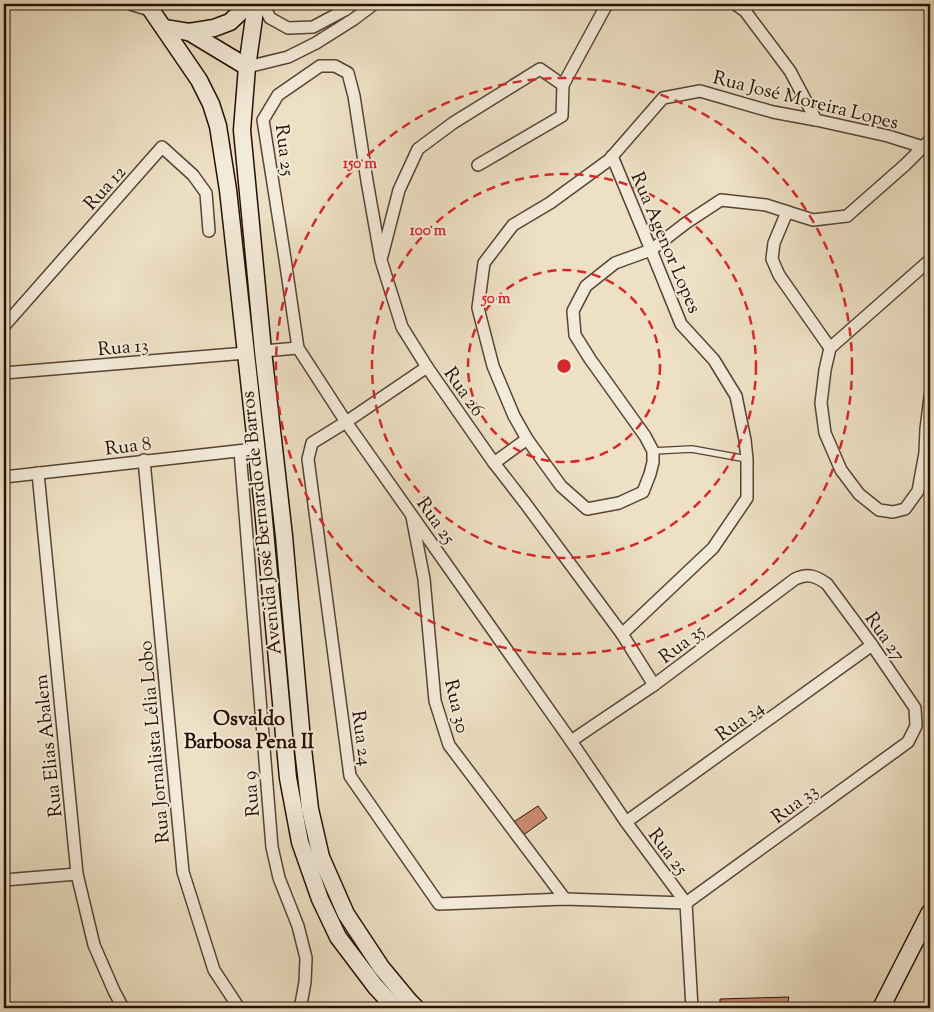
<svg xmlns="http://www.w3.org/2000/svg" width="934" height="1012" font-family="'Sorts Mill Goudy',serif">
	<style>
		.building { fill: #cc8a70; stroke: #260f04 }
		.lines { fill: none; stroke-linecap: round; stroke-linejoin: round }
		.lane-casing { stroke: #584334; stroke-width: 8 }
		.street-casing { stroke: #584334; stroke-width: 14 }
		.secondary-casing { stroke: #260f04; stroke-width: 19 }
		.lane { stroke: #f3ebd9; stroke-width: 5.5 }
		.street { stroke: #f3ebd9; stroke-width: 11 }
		.secondary { stroke: #f3ebd9; stroke-width: 16 }
		.ring { fill: none; stroke: #d62828; stroke-width: 2.5; stroke-dasharray: 9 6 }
		.labels { text-anchor: middle; stroke-width: 4; stroke-linejoin: round; paint-order: stroke }
		.street-label { font-size: 19px; fill: #260f04; stroke: #f3ebd9 }
		.neighbourhood-label { font-size: 20px; font-weight: bold; fill: #260f04; stroke: #f3ebd9 }
		.centre { fill: #d62828; stroke: #f3ebd9; stroke-width: 2.5 }
		.ring-label { font-size: 15px; text-anchor: middle; font-weight: bold; fill: #d62828; stroke: #f3ebd9; stroke-width: 4; stroke-linejoin: round; paint-order: stroke }
	</style>
	<rect width="100%" height="100%" fill="#ede0c4"/>
	<filter id="stains"><feTurbulence type="fractalNoise" baseFrequency=".004" numOctaves="4"/><feColorMatrix values="0 0 0 0 .2 0 0 0 0 .09 0 0 0 0 .02 0 0 0 .5 -.17"/></filter>
	<radialGradient id="worn" r=".72"><stop offset=".6" stop-color="#630" stop-opacity="0"/><stop offset="1" stop-color="#630" stop-opacity=".3"/></radialGradient>
	<g class="building">
		<path d="M 538,806 L 547,818 L 522,836 L 512,823 Z"/>
		<path d="M 789,997 L 786,1008 L 720,1008 L 720,999 Z"/>
	</g>
	<g class="lines">
		<defs>
			<path id="lane" d="M 653,451 L 692,449 L 747,459"/>
			<g id="street">
				<path d="M 130,4 L 150,10"/>
				<path d="M 263,4 L 270,18 L 288,28 L 313,27 L 345,10 L 353,4"/>
				<path d="M 735,4 L 745,11 L 790,71 L 816,120"/>
				<path d="M 247,67 L 288,57 L 316,43 L 354,19 L 374,4"/>
				<path d="M 923,147 L 888,136 L 816,120 L 773,112 L 700,91 L 663,98 L 609,160 L 550,203 L 513,225 L 484,263 L 478,308 L 493,366 L 514,416 L 527,439 L 561,486 L 587,509 L 619,503 L 643,492 L 650,474 L 653,462 L 653,451 L 645,436 L 590,359 L 575,335 L 573,311 L 586,286 L 615,263 L 651,250 L 686,223 L 721,200 L 766,205 L 813,220 L 847,216 L 905,165 L 930,140"/>
				<path d="M 612,156 L 651,250 L 681,324 L 714,360 L 736,396 L 745,440 L 747,459 L 747,498 L 713,548 L 622,634"/>
				<path d="M 478,165 L 562,116 L 563,85 L 607,4"/>
				<path d="M 787,212 L 774,243 L 772,259 L 779,275 L 830,348"/>
				<path d="M 382,256 L 399,190 L 418,149 L 453,123 L 540,69 L 563,85"/>
				<path d="M 930,260 L 830,348 L 825,370 L 821,403 L 825,433 L 841,470 L 859,494 L 879,510 L 893,512 L 905,509 L 918,491 L 925,453 L 926,429 L 930,397"/>
				<path d="M 4,326 L 162,147 L 193,175 L 206,193 L 209,231"/>
				<path d="M 263,351 L 298,348"/>
				<path d="M 427,367 L 346,422 L 312,443 L 308,459 L 350,776 L 439,904 L 565,899 L 686,903 L 908,742 L 916,726 L 915,708 L 872,645 L 827,584 C 816,576 808,573 795,579 L 654,685 L 571,741"/>
				<path d="M 4,373 L 246,353"/>
				<path d="M 240,451 L 272,847 L 279,878 L 298,926 L 306,958 L 305,982 L 301,1004 L 299,1008"/>
				<path d="M 144,460 L 183,872 L 214,970 L 239,1008"/>
				<path d="M 494,463 L 527,439"/>
				<path d="M 38,473 L 77,874 L 94,945 L 114,991 L 123,1008"/>
				<path d="M 4,477 L 246,450"/>
				<path d="M 412,517 L 424,579 L 435,701 L 449,745 L 565,899"/>
				<path d="M 654,685 L 622,634 L 525,503 L 494,463 L 427,367 L 402,327 L 381,260 L 367,181 L 354,96 L 348,73 L 335,66 L 320,66 L 278,95 L 263,120 L 285,259 L 298,348 L 346,422 L 571,741 L 626,822 L 686,903 L 692,1008"/>
				<path d="M 626,822 L 872,645"/>
				<path d="M 4,880 L 77,874"/>
			</g>
			<g id="secondary">
				<path d="M 147,4 L 199,80 L 211,104 L 218,126 L 228,190 L 262,498 L 288,778 L 300,842 L 320,899 L 338,937 L 375,986 L 395,1008"/>
				<path d="M 256,4 L 247,67 L 242,130 L 263,351 L 284,536 L 302,740 L 310,809 L 321,857 L 346,914 L 381,967 L 410,1002 L 416,1008"/>
				<path d="M 164,28 L 189,32 L 214,28 L 230,22 L 249,4"/>
				<path d="M 189,32 L 247,67"/>
				<path d="M 881,1008 L 930,912"/>
			</g>
		</defs>
		<use href="#lane" class="lane-casing"/>
		<use href="#street" class="street-casing"/>
		<use href="#secondary" class="secondary-casing"/>
		<use href="#lane" class="lane"/>
		<use href="#street" class="street"/>
		<use href="#secondary" class="secondary"/>
	</g>
	<g class="ring">
		<circle cx="564" cy="366" r="96"/>
		<circle cx="564" cy="366" r="192"/>
		<circle cx="564" cy="366" r="288"/>
	</g>
	<g class="labels">
		<g class="street-label">
			<text transform="translate(806 99) rotate(14)" y="7">Rua José Moreira Lopes</text>
			<text transform="translate(286 150) rotate(83)" y="7">Rua 25</text>
			<text transform="translate(104 187) rotate(-48)" y="7">Rua 12</text>
			<text transform="translate(667 242) rotate(67)" y="7">Rua Agenor Lopes</text>
			<text transform="translate(123 346) rotate(-5)" y="7">Rua 13</text>
			<text transform="translate(465 391) rotate(55)" y="7">Rua 26</text>
			<text transform="translate(128 445) rotate(-7)" y="7">Rua 8</text>
			<text transform="translate(437 520) rotate(55)" y="7">Rua 25</text>
			<text transform="translate(260 523) rotate(-96)" y="7">Avenida José Bernardo de Barros</text>
			<text transform="translate(886 636) rotate(55)" y="7">Rua 27</text>
			<text transform="translate(681 643) rotate(-37)" y="7">Rua 35</text>
			<text transform="translate(458 706) rotate(77)" y="7">Rua 30</text>
			<text transform="translate(739 720) rotate(-36)" y="7">Rua 34</text>
			<text transform="translate(363 738) rotate(82)" y="7">Rua 24</text>
			<text transform="translate(153 742) rotate(-95)" y="7">Rua Jornalista Lélia Lobo</text>
			<text transform="translate(47 746) rotate(-96)" y="7">Rua Elias Abalem</text>
			<text transform="translate(250 794) rotate(-95)" y="7">Rua 9</text>
			<text transform="translate(794 803) rotate(-36)" y="7">Rua 33</text>
			<text transform="translate(669 851) rotate(53)" y="7">Rua 25</text>
		</g>
		<g class="neighbourhood-label">
			<text x="249" y="725">Osvaldo<tspan x="249" dy="23">Barbosa Pena II</tspan></text>
		</g>
	</g>
	<circle cx="564" cy="366" r="8" class="centre"/>
	<g class="ring-label">
		<text x="360" y="168">150 m</text>
		<text x="428" y="235">100 m</text>
		<text x="496" y="303">50 m</text>
	</g>
	<rect width="934" height="1012" fill="none" stroke="#ede0c4" stroke-width="20"/>
	<rect x="5" y="5" width="924" height="1002" fill="none" stroke="#260f04" stroke-width="2.5"/>
	<rect x="10" y="10" width="914" height="992" fill="none" stroke="#260f04"/>
	<rect width="100%" height="100%" filter="url(#stains)"/>
	<rect width="100%" height="100%" fill="url(#worn)"/>
</svg>
